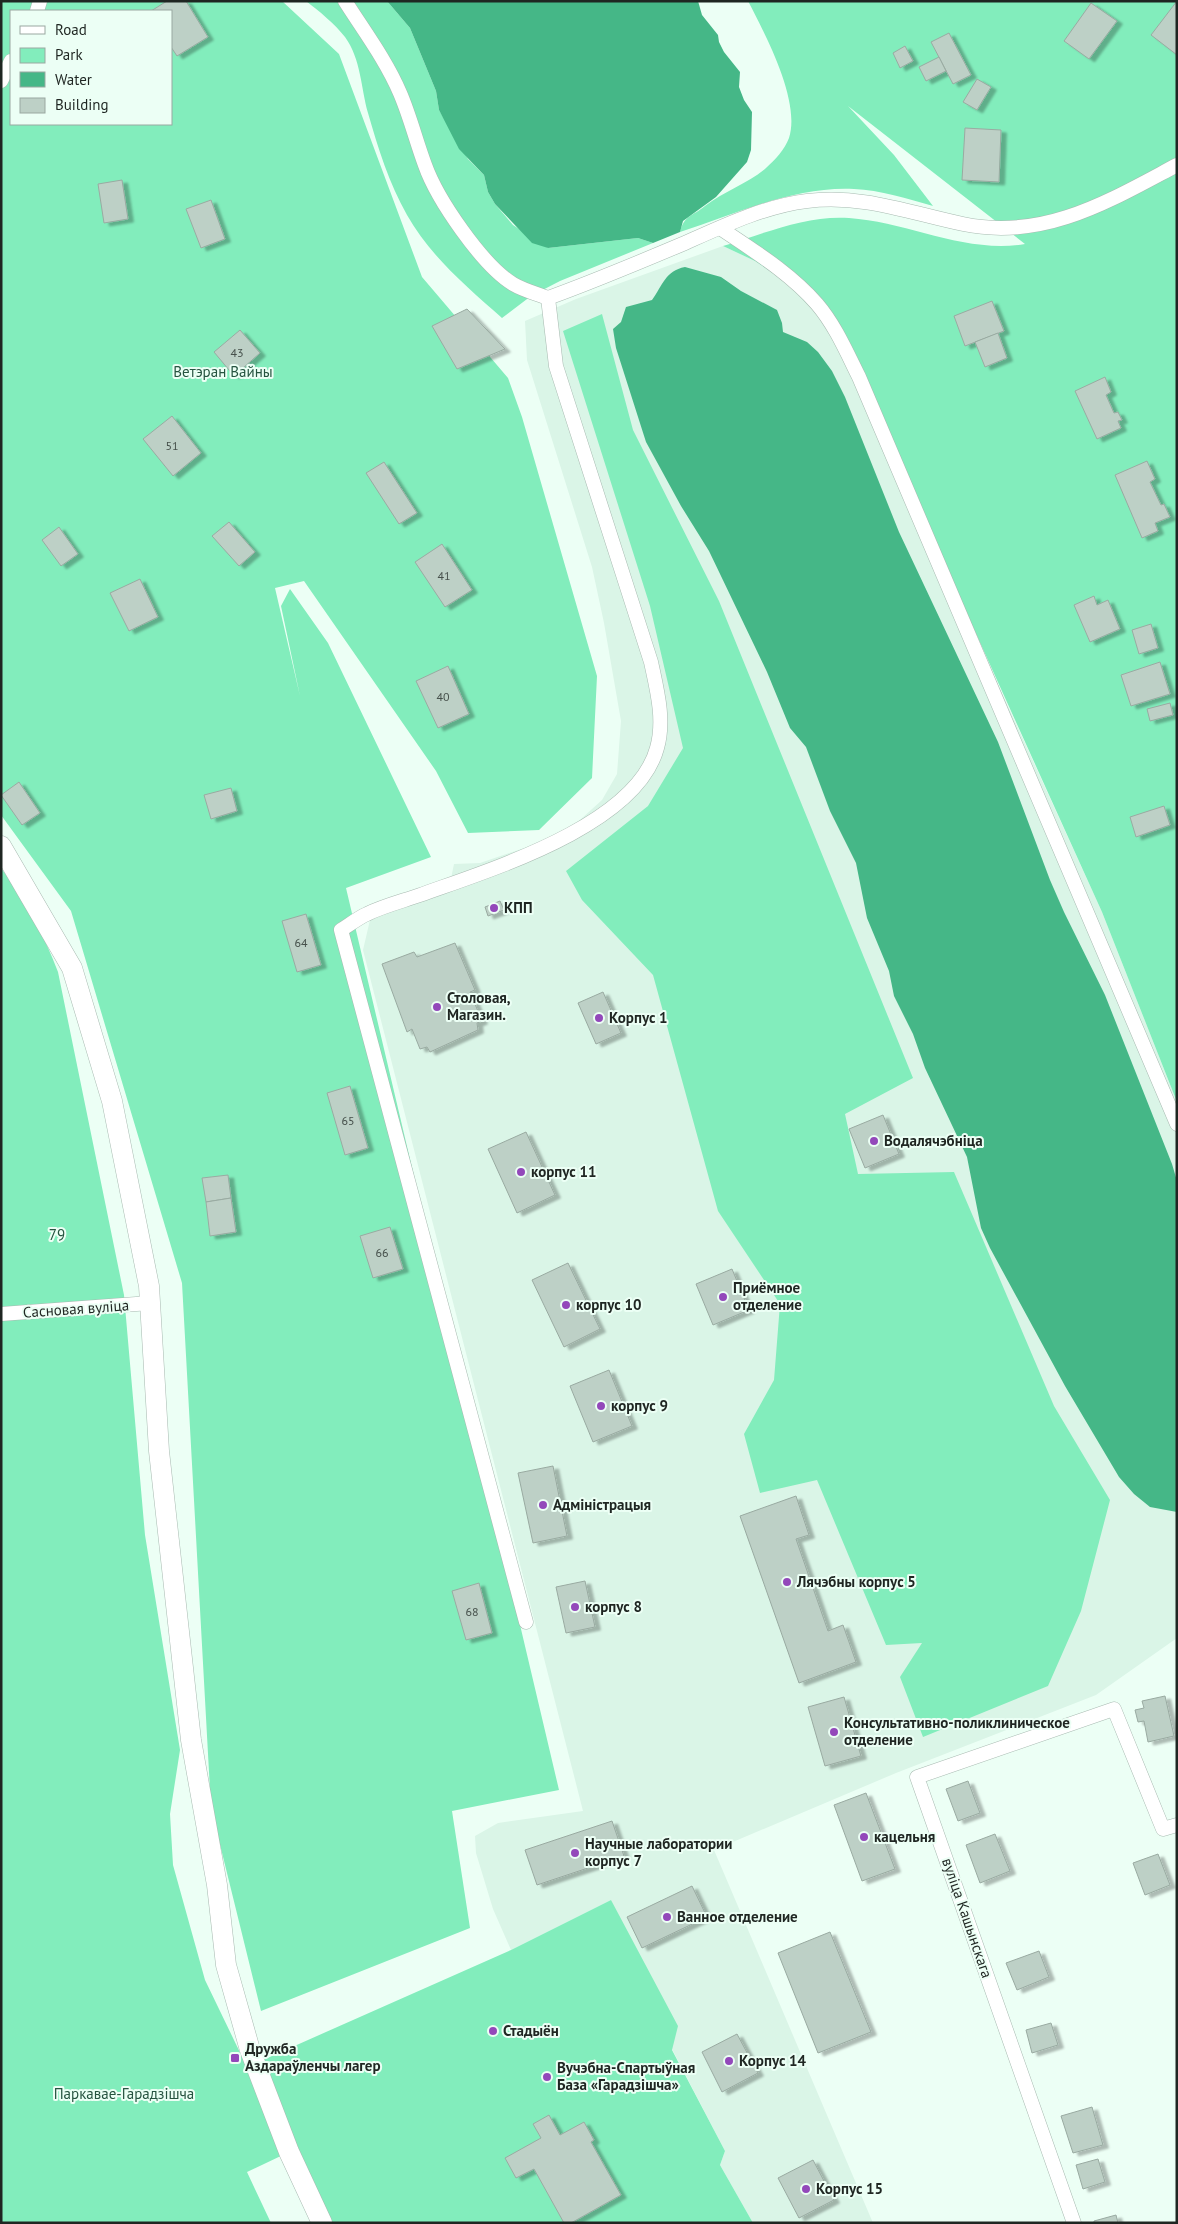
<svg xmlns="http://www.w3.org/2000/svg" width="1178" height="2224" font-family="'PT Sans',sans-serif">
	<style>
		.built { fill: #daf5e7 }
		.green { fill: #82edbc; fill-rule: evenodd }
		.water { fill: #45b787 }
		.building { fill: #bdd0c6; stroke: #99aaa1; filter: url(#shadow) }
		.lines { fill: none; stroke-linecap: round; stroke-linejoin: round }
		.street-casing { stroke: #a8bab1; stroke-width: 15 }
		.secondary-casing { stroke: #a8bab1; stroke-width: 21 }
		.street { stroke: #fff; stroke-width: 14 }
		.secondary { stroke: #fff; stroke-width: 20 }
		.poi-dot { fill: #9348ba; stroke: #ecfff5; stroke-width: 2 }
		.labels { text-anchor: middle; stroke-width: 4; stroke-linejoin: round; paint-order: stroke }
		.number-label { font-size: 12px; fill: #46504b }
		.park-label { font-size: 15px; fill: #265440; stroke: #ecfff5 }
		.poi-label { font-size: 15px; font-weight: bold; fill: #1f2622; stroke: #ecfff5; text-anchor: start }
		.street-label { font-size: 15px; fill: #1f2622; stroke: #ecfff5 }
	</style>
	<defs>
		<filter id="shadow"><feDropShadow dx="5.5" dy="3" stdDeviation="1" flood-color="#0004"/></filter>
	</defs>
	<rect width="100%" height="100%" fill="#ecfff5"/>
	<path class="built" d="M 723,246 L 755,261 L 786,282 L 835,327 L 1102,912 L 1177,1102 L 1177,1638 L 1096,1695 L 896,1773 L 714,1850 L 873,2223 L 753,2223 L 720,2165 L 725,2151 L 672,2049 L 611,1900 L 511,1950 L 493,1909 L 476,1853 L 475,1836 L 498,1823 L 583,1811 L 363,950 L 370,920 L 449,888 L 454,864 L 480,863 L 548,840 L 570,829 L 602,800 L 617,774 L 621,721 L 604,623 L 592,567 L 527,360 L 525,321 L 576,299 Z"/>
	<g class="green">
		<path d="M 1,1 L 282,1 L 339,54 L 422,277 L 508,378 L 522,417 L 597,676 L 592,778 L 539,830 L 468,833 L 436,771 L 304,581 L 275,588 L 300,696 L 281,606 L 290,589 L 328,643 L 431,857 L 346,888 L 559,1790 L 452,1811 L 470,1928 L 261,2011 L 211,1808 L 182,1283 L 71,911 L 1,815 ZM 11,11 L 171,11 L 171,124 L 11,124 Z"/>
		<path d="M 306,1 L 387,1 L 410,28 L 436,91 L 439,110 L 468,159 L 484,175 L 488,192 L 495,204 L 513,225 L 548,248 L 638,238 L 653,243 L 560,281 L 531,296 L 502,318 C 467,287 430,256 407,215 C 389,183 378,148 368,113 C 361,88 361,59 345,37 C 335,24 319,11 306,1 Z"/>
		<path d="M 748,1 L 1177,1 L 1177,1102 L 1102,912 L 935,543 L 850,348 L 786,282 L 755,261 L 723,246 C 763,234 806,215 849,218 C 908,222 965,254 1025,244 L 848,106 L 894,155 L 933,206 C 908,199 880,190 854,189 C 794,186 736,214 680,232 C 684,215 693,216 705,206 C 724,191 749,183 766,168 C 775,160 785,149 789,138 C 801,101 765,34 748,1 Z"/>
		<path d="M 602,314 L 633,430 L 719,601 L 913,1078 L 845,1114 L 858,1174 L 954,1172 L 1054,1406 L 1110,1500 L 1081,1611 L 1048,1686 L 923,1737 L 900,1677 L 922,1643 L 886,1645 L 817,1480 L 760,1493 L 744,1434 L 774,1380 L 780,1304 L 718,1211 L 653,975 L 582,900 L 566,871 L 648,806 L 683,748 L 650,606 L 563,331 Z"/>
		<path d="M 1,868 C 25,899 44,935 58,972 L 124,1295 L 145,1535 L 180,1750 L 170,1814 L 173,1865 L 205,1980 L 247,2067 L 511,1950 L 611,1900 L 678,2026 L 672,2050 L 725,2151 L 720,2165 L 753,2223 L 316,2223 L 285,2154 L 247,2172 L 271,2223 L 1,2223 Z"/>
	</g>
	<g class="water">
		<path d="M 387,1 L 698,1 L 702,15 L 718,35 L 719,42 L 724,52 L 740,72 L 739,87 L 744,100 L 752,112 L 751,150 L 747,162 L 716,197 L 683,221 L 680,232 L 653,243 L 638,238 L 548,248 L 532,243 L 495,204 L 488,192 L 484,175 L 459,149 L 439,110 L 436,91 L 410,28 Z"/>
		<path d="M 685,267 L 721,277 L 741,291 L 777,310 L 782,323 L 783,332 L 807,342 L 818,352 L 832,371 L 845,397 L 899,532 L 998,742 L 1050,880 L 1064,912 L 1105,995 L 1172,1164 L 1177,1181 L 1177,1512 L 1150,1507 L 1134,1494 L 1119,1477 L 1065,1386 L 990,1248 L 981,1228 L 967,1157 L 925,1068 L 913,1034 L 894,996 L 889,971 L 867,918 L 856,863 L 830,811 L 806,747 L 790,728 L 767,672 L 709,551 L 681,506 L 646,442 L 616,348 L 613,329 L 621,322 L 626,307 L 652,300 C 663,285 665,271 685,267 Z"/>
	</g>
	<g class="building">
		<path d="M 167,1 L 186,1 L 208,37 L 177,56 L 171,47 L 171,11 L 151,11 Z"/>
		<path d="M 1177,1 L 1177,55 L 1151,35 Z"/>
		<path d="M 1091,3 L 1117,21 L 1089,59 L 1064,41 Z"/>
		<path d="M 949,33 L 971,75 L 953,84 L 931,42 Z"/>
		<path d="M 905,46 L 913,61 L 900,68 L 893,53 Z"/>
		<path d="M 939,57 L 946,71 L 926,81 L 919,67 Z"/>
		<path d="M 977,79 L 991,87 L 977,110 L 963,102 Z"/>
		<path d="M 965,128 L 1001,130 L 999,182 L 962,180 Z"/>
		<path d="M 122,180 L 128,219 L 104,223 L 98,184 Z"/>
		<path d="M 211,200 L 225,239 L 201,248 L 186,209 Z"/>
		<path d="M 992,301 L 1004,331 L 965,346 L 954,316 Z"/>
		<path d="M 467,309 L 505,349 L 457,369 L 432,326 Z"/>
		<path d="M 240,330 L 260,353 L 234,376 L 214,352 Z"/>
		<path d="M 998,333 L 1007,358 L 985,367 L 975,342 Z"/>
		<path d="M 1105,377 L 1111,392 L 1106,395 L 1114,413 L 1118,412 L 1122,420 L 1118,421 L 1121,428 L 1097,439 L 1075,391 Z"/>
		<path d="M 172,416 L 201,453 L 173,476 L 143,439 Z"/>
		<path d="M 1147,461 L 1155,479 L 1150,482 L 1161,505 L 1164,504 L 1170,517 L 1155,523 L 1158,531 L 1142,538 L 1115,475 Z"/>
		<path d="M 384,462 L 417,513 L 399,524 L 366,473 Z"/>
		<path d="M 229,522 L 255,552 L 239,566 L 212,536 Z"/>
		<path d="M 59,527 L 78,554 L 61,566 L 42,540 Z"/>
		<path d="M 442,544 L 472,590 L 445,607 L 415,562 Z"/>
		<path d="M 140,579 L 158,617 L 129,631 L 110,593 Z"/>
		<path d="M 1094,596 L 1097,605 L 1108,600 L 1120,629 L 1090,642 L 1074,605 Z"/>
		<path d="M 1151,624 L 1158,648 L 1139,654 L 1132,630 Z"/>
		<path d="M 1160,662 L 1170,694 L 1131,706 L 1121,675 Z"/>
		<path d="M 448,666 L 469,714 L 438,728 L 416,681 Z"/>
		<path d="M 1170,703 L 1173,715 L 1150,721 L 1147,709 Z"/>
		<path d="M 19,782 L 40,813 L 22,825 L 1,795 Z"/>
		<path d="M 231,788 L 237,811 L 211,819 L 204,795 Z"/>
		<path d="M 1164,806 L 1170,825 L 1136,837 L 1130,817 Z"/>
		<path d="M 500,901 L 504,910 L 488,916 L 485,907 Z"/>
		<path d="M 306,914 L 321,965 L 297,972 L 282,921 Z"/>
		<path d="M 455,943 L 475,990 L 470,992 L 482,1021 L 477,1023 L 478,1030 L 430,1052 L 427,1047 L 420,1049 L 412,1029 L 407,1032 L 382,964 L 414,952 L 417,957 Z"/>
		<path d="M 603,992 L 621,1033 L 596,1044 L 578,1003 Z"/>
		<path d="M 350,1086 L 368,1148 L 345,1155 L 327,1093 Z"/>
		<path d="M 883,1115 L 899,1154 L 865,1168 L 849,1129 Z"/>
		<path d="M 526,1132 L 555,1195 L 517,1213 L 488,1149 Z"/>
		<path d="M 228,1175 L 231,1198 L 206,1202 L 202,1178 Z"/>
		<path d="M 231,1198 L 236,1232 L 210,1236 L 206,1202 Z"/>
		<path d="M 390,1227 L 403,1269 L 373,1278 L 360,1236 Z"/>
		<path d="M 568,1263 L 600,1329 L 564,1347 L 532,1280 Z"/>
		<path d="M 732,1269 L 749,1310 L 713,1325 L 696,1284 Z"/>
		<path d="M 609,1370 L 632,1426 L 593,1442 L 570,1386 Z"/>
		<path d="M 553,1466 L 567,1536 L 533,1543 L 518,1473 Z"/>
		<path d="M 796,1496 L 809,1535 L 796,1539 L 828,1631 L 843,1625 L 856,1662 L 799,1683 L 740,1516 Z"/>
		<path d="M 585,1581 L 595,1627 L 566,1633 L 556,1587 Z"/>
		<path d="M 479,1583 L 492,1633 L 466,1640 L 452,1591 Z"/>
		<path d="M 1165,1696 L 1174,1736 L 1148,1742 L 1144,1721 L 1138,1722 L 1135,1710 L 1144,1708 L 1142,1701 Z"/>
		<path d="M 844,1697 L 861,1756 L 825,1766 L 808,1707 Z"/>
		<path d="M 968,1781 L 980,1813 L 958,1821 L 946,1789 Z"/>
		<path d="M 866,1793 L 895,1869 L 862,1881 L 834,1805 Z"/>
		<path d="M 612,1821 L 624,1856 L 537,1885 L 525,1850 Z"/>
		<path d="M 995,1834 L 1010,1871 L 980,1883 L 966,1845 Z"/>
		<path d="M 1158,1854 L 1170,1885 L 1145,1895 L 1133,1863 Z"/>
		<path d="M 692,1886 L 707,1917 L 642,1948 L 627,1917 Z"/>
		<path d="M 830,1932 L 871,2032 L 818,2053 L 778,1953 Z"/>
		<path d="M 1039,1951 L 1049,1977 L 1017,1990 L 1006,1963 Z"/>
		<path d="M 1051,2023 L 1058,2045 L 1032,2053 L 1026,2030 Z"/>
		<path d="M 737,2034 L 758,2073 L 722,2092 L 702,2052 Z"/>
		<path d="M 1092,2107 L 1103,2145 L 1073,2153 L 1061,2116 Z"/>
		<path d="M 549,2115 L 560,2135 L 584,2122 L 594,2140 L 591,2142 L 621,2195 L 571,2223 L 564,2223 L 534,2169 L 516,2178 L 505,2158 L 541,2138 L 533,2124 Z"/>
		<path d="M 1098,2159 L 1105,2182 L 1083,2189 L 1076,2165 Z"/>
		<path d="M 813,2160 L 834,2200 L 799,2218 L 778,2178 Z"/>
		<path d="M 1116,2215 L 1118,2223 L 1094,2223 L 1094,2221 Z"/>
	</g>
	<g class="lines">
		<defs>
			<g id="street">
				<path d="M 345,1 C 364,31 386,60 400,93 C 410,116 416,141 425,165 C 437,199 482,265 513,284 C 523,290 537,294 548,298"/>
				<path d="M 37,11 L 40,1"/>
				<path d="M 1,81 L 11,61"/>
				<path d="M 720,228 C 754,251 790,273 817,304 C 835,325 847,353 859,377 L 1177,1124"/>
				<path d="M 1,1314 L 150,1303"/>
				<path d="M 526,1622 L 341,930 C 349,925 358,918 367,914 C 383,906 403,901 420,895 C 489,870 636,826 657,748 C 665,720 657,690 651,662 L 556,366 L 548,298 C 595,281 640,262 685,243 C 723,226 765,206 807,201 C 862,194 910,213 963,224 C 1044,241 1109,201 1177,165"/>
				<path d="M 1074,2223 L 917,1777 L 1114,1709 L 1163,1829 L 1177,1825"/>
			</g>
			<path id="secondary" d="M 1,846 L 72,968 L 112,1101 L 149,1286 L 159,1451 L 191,1740 L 217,1885 L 226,1965 L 250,2050 L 289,2152 L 322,2223"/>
		</defs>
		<use href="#street" class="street-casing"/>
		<use href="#secondary" class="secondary-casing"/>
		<use href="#street" class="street"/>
		<use href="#secondary" class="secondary"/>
	</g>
	<g class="poi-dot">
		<circle cx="494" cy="908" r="5"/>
		<circle cx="437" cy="1007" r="5"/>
		<circle cx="599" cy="1018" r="5"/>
		<circle cx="874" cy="1141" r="5"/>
		<circle cx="521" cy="1172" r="5"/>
		<circle cx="723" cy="1297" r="5"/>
		<circle cx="566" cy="1305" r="5"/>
		<circle cx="601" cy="1406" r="5"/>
		<circle cx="543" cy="1505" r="5"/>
		<circle cx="787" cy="1582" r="5"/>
		<circle cx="575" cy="1607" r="5"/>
		<circle cx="834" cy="1732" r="5"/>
		<circle cx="864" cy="1837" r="5"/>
		<circle cx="575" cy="1853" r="5"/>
		<circle cx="667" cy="1917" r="5"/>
		<circle cx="493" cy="2031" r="5"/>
		<rect x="230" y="2053" width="10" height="10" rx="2.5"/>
		<circle cx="729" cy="2061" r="5"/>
		<circle cx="547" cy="2077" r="5"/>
		<circle cx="806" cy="2189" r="5"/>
	</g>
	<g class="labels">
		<g class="number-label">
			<text x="237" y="357">43</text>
			<text x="172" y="450">51</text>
			<text x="444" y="580">41</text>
			<text x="443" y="701">40</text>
			<text x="301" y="947">64</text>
			<text x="348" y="1125">65</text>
			<text x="382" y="1257">66</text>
			<text x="472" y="1616">68</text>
		</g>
		<g class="park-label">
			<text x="223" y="377">Ветэран Вайны</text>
			<text x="57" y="1240">79</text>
			<text x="124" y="2099">Паркавае-Гарадзішча</text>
		</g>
		<g class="poi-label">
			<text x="504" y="913">КПП</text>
			<text x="447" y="1003">Столовая,<tspan x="447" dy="17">Магазин.</tspan></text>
			<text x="609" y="1023">Корпус 1</text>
			<text x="884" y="1146">Водалячэбніца</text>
			<text x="531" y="1177">корпус 11</text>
			<text x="733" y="1293">Приёмное<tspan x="733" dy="17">отделение</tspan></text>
			<text x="576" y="1310">корпус 10</text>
			<text x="611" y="1411">корпус 9</text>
			<text x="553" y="1510">Адміністрацыя</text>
			<text x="797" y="1587">Лячэбны корпус 5</text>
			<text x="585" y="1612">корпус 8</text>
			<text x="844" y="1728">Консультативно-поликлиническое<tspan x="844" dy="17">отделение</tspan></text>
			<text x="874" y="1842">кацельня</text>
			<text x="585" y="1849">Научные лаборатории<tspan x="585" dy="17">корпус 7</tspan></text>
			<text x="677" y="1922">Ванное отделение</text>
			<text x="503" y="2036">Стадыён</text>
			<text x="245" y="2054">Дружба<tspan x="245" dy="17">Аздараўленчы лагер</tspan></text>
			<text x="739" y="2066">Корпус 14</text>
			<text x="557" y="2073">Вучэбна-Спартыўная<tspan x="557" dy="17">База «Гарадзішча»</tspan></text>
			<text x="816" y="2194">Корпус 15</text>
		</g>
		<g class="street-label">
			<text transform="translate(76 1309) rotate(-4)" y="5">Сасновая вуліца</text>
			<text transform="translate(967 1918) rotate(71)" y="5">вуліца Кашынскага</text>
		</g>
	</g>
	<rect width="1178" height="2224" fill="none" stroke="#1f2622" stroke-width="5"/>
	<rect x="10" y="10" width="162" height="115" fill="#ecfff5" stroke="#9aa8a1"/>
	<rect x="20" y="26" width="25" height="8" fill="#ffffff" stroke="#9aa8a1"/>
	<text x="55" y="35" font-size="15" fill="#1f2622">Road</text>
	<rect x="20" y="48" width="25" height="15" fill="#82edbc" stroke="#9aa8a1"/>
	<text x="55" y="60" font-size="15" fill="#1f2622">Park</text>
	<rect x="20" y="72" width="25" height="15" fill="#45b787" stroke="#9aa8a1"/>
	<text x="55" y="85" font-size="15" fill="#1f2622">Water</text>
	<rect x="20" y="98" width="25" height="15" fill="#bdd0c6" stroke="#9aa8a1"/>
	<text x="55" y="110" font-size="15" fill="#1f2622">Building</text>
</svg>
